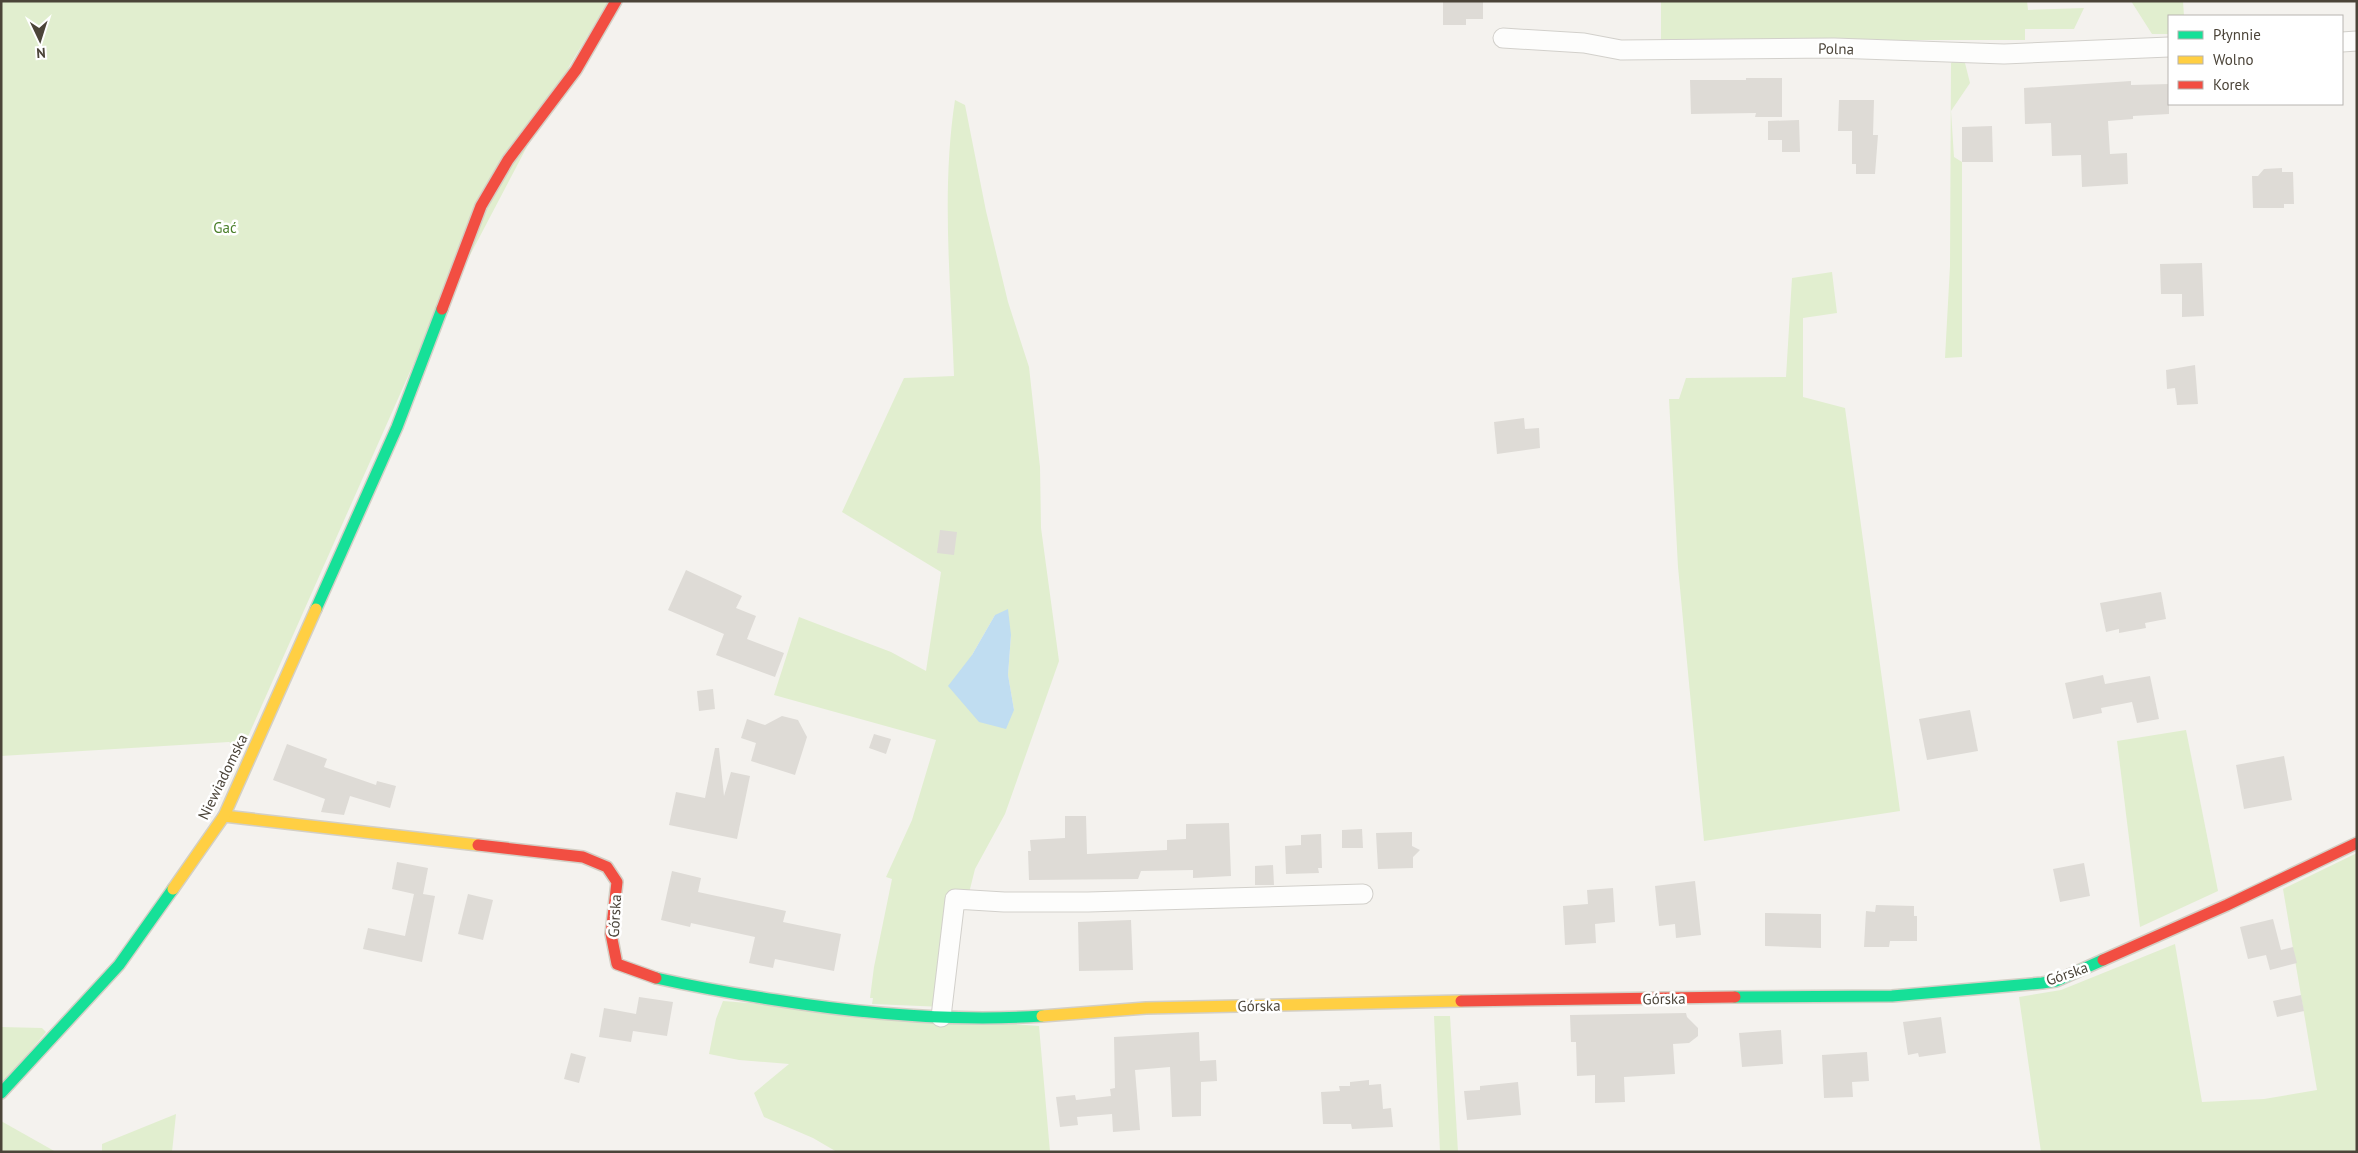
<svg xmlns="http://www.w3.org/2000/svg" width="2358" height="1153" font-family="'PT Sans',sans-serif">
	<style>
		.green { fill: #e1eecf; fill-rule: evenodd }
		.water { fill: #c0ddf1 }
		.building { fill: #dedbd6 }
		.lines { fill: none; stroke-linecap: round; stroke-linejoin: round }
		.street-casing { stroke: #d2d0cb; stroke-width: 21 }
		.fast-casing { stroke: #d3cfc5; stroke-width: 14 }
		.slow-casing { stroke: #d3cfc5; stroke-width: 14 }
		.jam-casing { stroke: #d3cfc5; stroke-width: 14 }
		.street { stroke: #fdfdfc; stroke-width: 19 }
		.fast { stroke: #16e098; stroke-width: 11 }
		.slow { stroke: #ffcf43; stroke-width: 11 }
		.jam { stroke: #f24e42; stroke-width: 11 }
		.labels { text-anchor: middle; stroke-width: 5; stroke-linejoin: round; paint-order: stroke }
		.street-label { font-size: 15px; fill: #4b4439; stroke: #fff }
		.park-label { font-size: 15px; fill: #4a7f2a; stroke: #fff }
	</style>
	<rect width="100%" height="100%" fill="#f4f2ee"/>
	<g class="green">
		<path d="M 1,1 L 609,1 L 571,63 L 417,356 L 242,750 L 229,742 L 1,756 Z"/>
		<path d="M 1661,1 L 2027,1 L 2028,10 L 2084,8 L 2074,29 L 2025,29 L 2025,40 L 1661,40 Z"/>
		<path d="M 2131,1 L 2183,1 L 2184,16 L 2169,16 L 2169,34 L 2152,34 Z"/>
		<path d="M 1963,55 L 1970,83 L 1951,111 L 1954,157 L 1962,162 L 1962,357 L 1945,358 L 1950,266 L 1951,63 Z"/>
		<path d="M 955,100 L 965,105 L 986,211 L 1008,302 L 1029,367 L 1040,467 L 1041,528 L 1059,661 L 1005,814 L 975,869 L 969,893 L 955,926 L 944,1007 L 872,1004 L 873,998 L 870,998 L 874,967 L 892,879 L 886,877 L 912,820 L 936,740 L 774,695 L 799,617 L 891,652 L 926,671 L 941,572 L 842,512 L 904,378 L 954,376 C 951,285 941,191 955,100 ZM 995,615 L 1011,635 L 1008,675 L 1014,710 L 972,655 Z"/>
		<path d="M 1832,272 L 1837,313 L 1803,318 L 1803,397 L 1845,408 L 1900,811 L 1704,841 L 1678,567 L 1669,399 L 1679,399 L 1686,378 L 1786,377 L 1792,278 Z"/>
		<path d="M 2186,730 L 2218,891 L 2140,927 L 2117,741 Z"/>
		<path d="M 2357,853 L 2357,1152 L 2041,1152 L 2019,997 L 2061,990 L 2175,944 L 2202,1102 L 2264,1099 L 2317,1090 L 2283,889 Z"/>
		<path d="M 723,1001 L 1039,1026 L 1050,1152 L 837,1152 L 813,1138 L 764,1117 L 754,1093 L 789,1064 L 739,1060 L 709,1054 L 716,1019 Z"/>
		<path d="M 1434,1016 L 1450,1016 L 1458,1152 L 1440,1152 Z"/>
		<path d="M 1,1027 L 42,1028 L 46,1032 L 1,1086 Z"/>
		<path d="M 176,1114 L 172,1152 L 102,1152 L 102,1144 Z"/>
		<path d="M 1,1121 L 56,1152 L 1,1152 Z"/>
	</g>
	<path class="water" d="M 1008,609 L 1011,635 L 1008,675 L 1014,710 L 1006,729 L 979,722 L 948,686 L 972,655 L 995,615 Z"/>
	<g class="building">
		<path d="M 1443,1 L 1483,1 L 1483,19 L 1466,19 L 1466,25 L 1443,25 Z"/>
		<path d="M 1746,78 L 1782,78 L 1782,117 L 1755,117 L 1756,113 L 1691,114 L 1690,80 L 1746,80 Z"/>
		<path d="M 2131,81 L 2131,85 L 2169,84 L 2169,114 L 2133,116 L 2133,119 L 2108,121 L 2110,154 L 2127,153 L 2128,184 L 2082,187 L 2081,155 L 2052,156 L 2051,123 L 2025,124 L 2024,88 Z"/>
		<path d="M 1839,100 L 1874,100 L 1873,135 L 1878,135 L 1875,174 L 1856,174 L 1856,164 L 1852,164 L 1852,131 L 1838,131 Z"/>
		<path d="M 1799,120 L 1800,152 L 1782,152 L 1782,140 L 1768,140 L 1768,121 Z"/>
		<path d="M 1992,126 L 1993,162 L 1962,162 L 1962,127 Z"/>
		<path d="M 2282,168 L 2282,172 L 2293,172 L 2294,204 L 2284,204 L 2284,208 L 2253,208 L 2252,176 L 2258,176 L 2264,169 Z"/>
		<path d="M 2202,263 L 2204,316 L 2182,317 L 2182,294 L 2161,294 L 2160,264 Z"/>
		<path d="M 2195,365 L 2198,404 L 2177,405 L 2175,388 L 2167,389 L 2166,370 Z"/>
		<path d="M 1524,418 L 1525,429 L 1539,428 L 1540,448 L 1497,454 L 1494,422 Z"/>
		<path d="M 940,530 L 957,532 L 954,555 L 937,553 Z"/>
		<path d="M 686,570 L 742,596 L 736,608 L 756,616 L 747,639 L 784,653 L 775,677 L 716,655 L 724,634 L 668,610 Z"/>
		<path d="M 2161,592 L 2166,619 L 2145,623 L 2146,628 L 2119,633 L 2119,629 L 2106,632 L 2100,603 Z"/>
		<path d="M 2103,675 L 2105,684 L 2150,676 L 2159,719 L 2137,723 L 2132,702 L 2101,708 L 2102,713 L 2073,719 L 2065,683 Z"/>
		<path d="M 713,689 L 715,709 L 699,711 L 697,691 Z"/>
		<path d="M 1970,710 L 1978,751 L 1927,760 L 1919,719 Z"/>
		<path d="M 782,716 L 798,720 L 807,737 L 795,775 L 751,761 L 756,743 L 741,738 L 747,719 L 765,725 Z"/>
		<path d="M 874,734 L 891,739 L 886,754 L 869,748 Z"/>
		<path d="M 287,744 L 327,759 L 324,767 L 376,785 L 377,781 L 396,786 L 390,808 L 350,796 L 344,815 L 321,812 L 325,799 L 273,780 Z"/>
		<path d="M 715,748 L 719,748 L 724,796 L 731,772 L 750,776 L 737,839 L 669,825 L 676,792 L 705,798 Z"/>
		<path d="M 2284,756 L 2292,800 L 2244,809 L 2236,765 Z"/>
		<path d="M 1065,816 L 1086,816 L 1087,854 L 1167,850 L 1167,840 L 1186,839 L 1186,824 L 1229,823 L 1231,876 L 1193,878 L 1193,870 L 1141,871 L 1138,879 L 1029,880 L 1028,851 L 1031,851 L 1030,840 L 1065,838 Z"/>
		<path d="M 1362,829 L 1363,848 L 1342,848 L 1342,830 Z"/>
		<path d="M 1412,832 L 1412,846 L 1420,850 L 1413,857 L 1413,868 L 1378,869 L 1376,833 Z"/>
		<path d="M 1321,834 L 1322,868 L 1318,868 L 1319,873 L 1286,874 L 1285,846 L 1301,845 L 1301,835 Z"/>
		<path d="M 397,862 L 428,868 L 423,894 L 435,896 L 422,962 L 363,949 L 368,928 L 405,936 L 414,894 L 392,889 Z"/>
		<path d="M 2084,863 L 2090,896 L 2060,902 L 2053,869 Z"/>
		<path d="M 1273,865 L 1274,885 L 1255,885 L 1255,866 Z"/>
		<path d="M 672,871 L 701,878 L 698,892 L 786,911 L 783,922 L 841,934 L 834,971 L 775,959 L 773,968 L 749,963 L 755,937 L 691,923 L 690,927 L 661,920 Z"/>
		<path d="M 1695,881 L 1701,935 L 1676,938 L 1675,924 L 1659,926 L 1655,886 Z"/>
		<path d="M 1613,888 L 1615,922 L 1595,924 L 1596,943 L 1565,945 L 1563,906 L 1588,904 L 1587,890 Z"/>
		<path d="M 468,894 L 493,900 L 483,940 L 458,934 Z"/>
		<path d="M 1876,905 L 1914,906 L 1914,916 L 1917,916 L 1917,941 L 1890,941 L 1889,947 L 1864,947 L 1866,911 L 1875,912 Z"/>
		<path d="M 1765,913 L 1821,914 L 1821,948 L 1765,946 Z"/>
		<path d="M 2273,919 L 2281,950 L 2293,947 L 2297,963 L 2270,970 L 2266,955 L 2248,959 L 2240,927 Z"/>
		<path d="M 1131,920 L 1133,970 L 1079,971 L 1078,922 Z"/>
		<path d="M 2301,995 L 2304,1011 L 2277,1017 L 2273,1001 Z"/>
		<path d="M 639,997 L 673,1002 L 667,1036 L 633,1031 L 631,1042 L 599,1037 L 604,1008 L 636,1014 Z"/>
		<path d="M 1686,1013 L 1687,1017 L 1698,1028 L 1698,1036 L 1689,1043 L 1673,1044 L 1675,1074 L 1624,1077 L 1625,1102 L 1595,1103 L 1595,1075 L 1577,1076 L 1576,1042 L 1571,1042 L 1570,1015 Z"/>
		<path d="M 1941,1017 L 1946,1053 L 1919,1057 L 1918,1053 L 1908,1055 L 1903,1022 Z"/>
		<path d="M 1781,1030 L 1783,1064 L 1742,1067 L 1739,1033 Z"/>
		<path d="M 1199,1032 L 1200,1061 L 1216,1060 L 1217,1081 L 1201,1082 L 1201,1116 L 1172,1117 L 1170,1067 L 1135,1070 L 1140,1130 L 1113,1132 L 1112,1114 L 1077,1117 L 1078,1125 L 1060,1127 L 1056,1097 L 1075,1095 L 1076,1100 L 1111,1096 L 1110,1089 L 1115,1088 L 1114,1037 Z"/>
		<path d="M 1867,1052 L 1869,1081 L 1852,1082 L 1853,1097 L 1824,1098 L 1822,1055 Z"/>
		<path d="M 571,1053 L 586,1057 L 579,1083 L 564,1079 Z"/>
		<path d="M 1369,1080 L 1369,1085 L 1381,1084 L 1383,1109 L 1391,1108 L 1393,1127 L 1352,1129 L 1351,1124 L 1323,1124 L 1321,1092 L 1340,1091 L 1339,1086 L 1350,1086 L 1350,1082 Z"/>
		<path d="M 1518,1082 L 1521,1115 L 1467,1120 L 1464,1091 L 1480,1090 L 1480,1086 Z"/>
	</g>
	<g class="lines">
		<defs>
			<g id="street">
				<path d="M 1503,38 L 1584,43 L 1621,50 L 1834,48 L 2004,54 L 2169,47"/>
				<path d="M 2342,42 L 2357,41"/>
				<path d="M 941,1017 L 955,899 L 1004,902 L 1088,902 L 1363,894"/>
			</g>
			<g id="fast">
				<path d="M 316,609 L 397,427 L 442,309"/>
				<path d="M 656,978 C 696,987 736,994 776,1000 C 864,1014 953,1022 1042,1016"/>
				<path d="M 1735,997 L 1892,996 L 2042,983 L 2056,981 L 2103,960"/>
				<path d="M 1,1093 L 119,965 L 173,889"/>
			</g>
			<g id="slow">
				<path d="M 224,816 L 478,845"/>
				<path d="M 173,889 L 224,816 L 316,609"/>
				<path d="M 1042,1016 L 1146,1008 L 1461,1001"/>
			</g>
			<g id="jam">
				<path d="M 442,309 L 481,206 L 508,160 L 576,70 L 616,1"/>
				<path d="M 478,845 L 583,857 L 607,867 L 617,882 L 611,934 L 617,964 L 656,978"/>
				<path d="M 2103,960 L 2227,905 L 2357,843"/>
				<path d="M 1461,1001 L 1735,997"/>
			</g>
		</defs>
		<use href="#street" class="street-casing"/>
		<use href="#fast" class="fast-casing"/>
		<use href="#slow" class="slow-casing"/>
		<use href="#jam" class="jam-casing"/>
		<use href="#street" class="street"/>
		<use href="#fast" class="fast"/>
		<use href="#slow" class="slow"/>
		<use href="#jam" class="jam"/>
	</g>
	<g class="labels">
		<g class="street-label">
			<text transform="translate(1836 49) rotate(1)" y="5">Polna</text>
			<text transform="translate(223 777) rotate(-64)" y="5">Niewiadomska</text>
			<text transform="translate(615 916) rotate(-87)" y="5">Górska</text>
			<text transform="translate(2067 974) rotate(-19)" y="5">Górska</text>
			<text transform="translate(1664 999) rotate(-1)" y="5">Górska</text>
			<text transform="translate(1259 1006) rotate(-1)" y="5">Górska</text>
		</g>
		<g class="park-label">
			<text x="225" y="233">Gać</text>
		</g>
	</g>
	<rect width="2358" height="1153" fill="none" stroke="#4b4439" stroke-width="5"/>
	<rect x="2168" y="15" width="175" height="90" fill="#ffffff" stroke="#b7b4b0"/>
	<rect x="2178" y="31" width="25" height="8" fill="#16e098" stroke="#b7b4b0"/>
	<text x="2213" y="40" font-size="15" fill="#4b4439">Płynnie</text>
	<rect x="2178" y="56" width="25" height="8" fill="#ffcf43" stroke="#b7b4b0"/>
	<text x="2213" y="65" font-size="15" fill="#4b4439">Wolno</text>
	<rect x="2178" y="81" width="25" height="8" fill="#f24e42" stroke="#b7b4b0"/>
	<text x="2213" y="90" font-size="15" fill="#4b4439">Korek</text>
	<g transform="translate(40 40) rotate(176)" stroke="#ffffff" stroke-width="4" paint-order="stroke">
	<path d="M0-4L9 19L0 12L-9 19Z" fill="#4b4439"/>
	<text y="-8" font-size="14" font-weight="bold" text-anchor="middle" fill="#4b4439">N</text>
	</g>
</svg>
